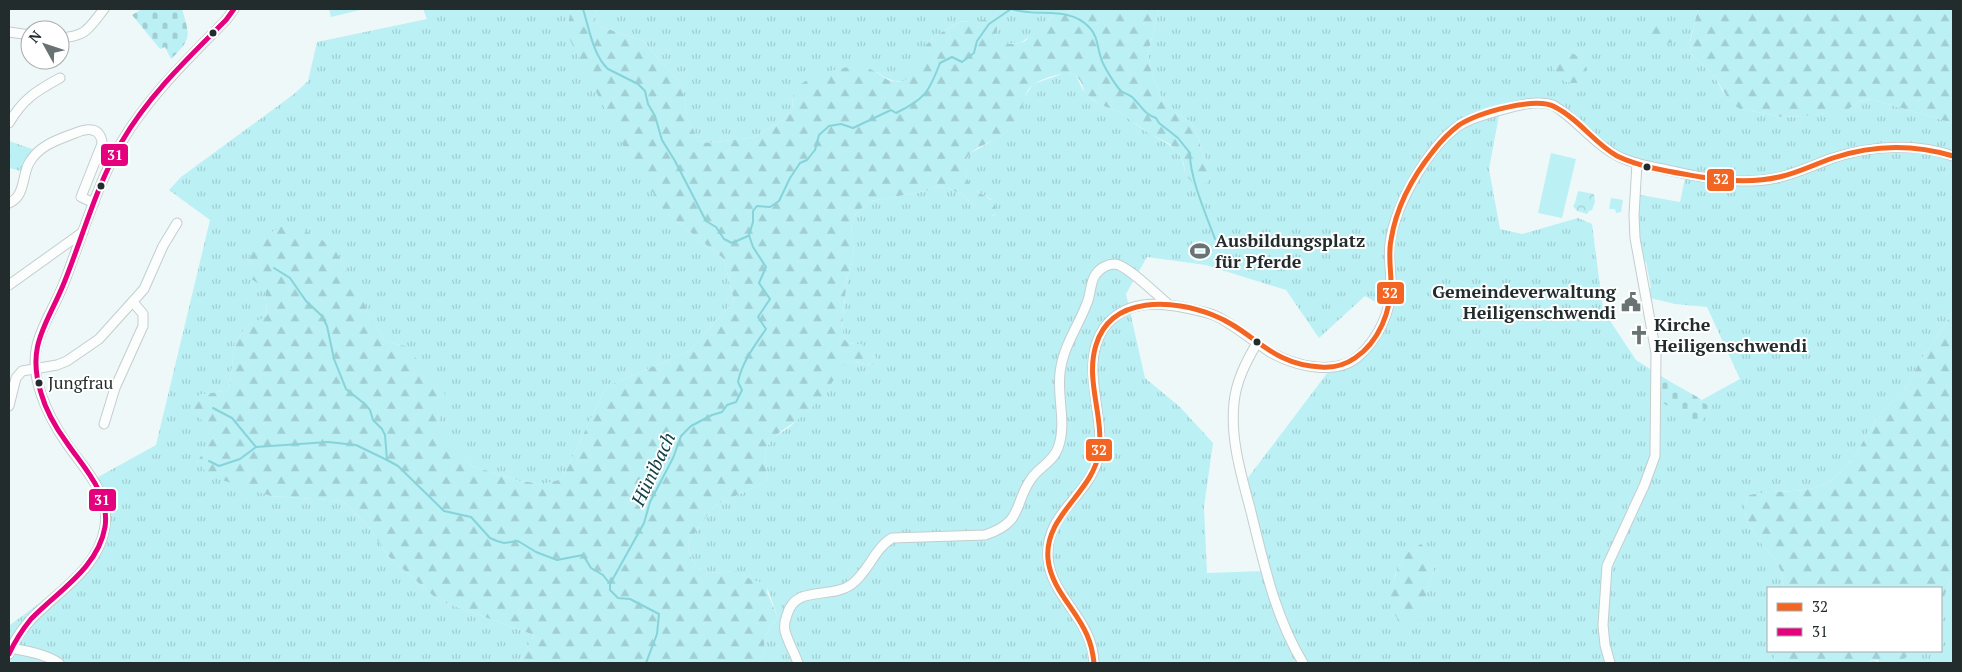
<svg xmlns="http://www.w3.org/2000/svg" width="1962" height="672" font-family="'PT Serif',serif">
	<style>
		.grass { fill: url(#grass-tufts); fill-rule: evenodd }
		.forest { fill: url(#forest-firs) }
		.cemetery { fill: url(#cemetery-stones) }
		.park { fill: url(#park-crowns) }
		.garden { fill: #bbf0f5 }
		.lines { fill: none; stroke-linecap: round; stroke-linejoin: round }
		.stream { stroke: #86d3da; stroke-width: 2 }
		.minor-casing { stroke: #c4cdce; stroke-width: 11 }
		.minor { stroke: #fcfefe; stroke-width: 9 }
		.bus-1-casing { stroke: #fff; stroke-width: 9 }
		.bus-2-casing { stroke: #fff; stroke-width: 9 }
		.bus-1 { stroke: #f26522; stroke-width: 5 }
		.bus-2 { stroke: #e5007d; stroke-width: 5 }
		.bus-dot { fill: #232c2d; stroke: #fff; stroke-width: 2 }
		.labels { text-anchor: middle; stroke-width: 4; stroke-linejoin: round; paint-order: stroke }
		.bus-label { font-size: 17px; fill: #232c2d; stroke: #fff; text-anchor: start }
		.poi-label { font-size: 18px; font-weight: bold; fill: #232c2d; stroke: #fff; text-anchor: start }
		.water-label { font-size: 19px; font-style: italic; fill: #124246; stroke: #fff }
		.line-badge { stroke: #fff; stroke-width: 2 }
		.badge-label { font-size: 14px; text-anchor: middle; font-weight: bold; fill: #fff }
	</style>
	<defs>
		<pattern id="grass-tufts" width="24" height="20" patternUnits="userSpaceOnUse" patternTransform="scale(1.25)"><rect width="24" height="20" fill="#bbf0f5"/><path d="M3 7l-1-3M5 7V3M7 7l1-3M15 17l-1-3M17 17v-4M19 17l1-3" fill="none" stroke="#a0ced2"/></pattern>
		<pattern id="forest-firs" width="22" height="20" patternUnits="userSpaceOnUse" patternTransform="scale(1.25)"><rect width="22" height="20" fill="#bbf0f5"/><path d="M5 1l3.5 6h-7zM16 11l3.5 6h-7z" fill="#a0ced2"/></pattern>
		<pattern id="cemetery-stones" width="16" height="16" patternUnits="userSpaceOnUse" patternTransform="scale(1.25)"><rect width="16" height="16" fill="#bbf0f5"/><path d="M2 7V4a2 2 0 0 1 4 0v3zM10 15v-3a2 2 0 0 1 4 0v3z" fill="#a0ced2"/></pattern>
		<pattern id="park-crowns" width="20" height="18" patternUnits="userSpaceOnUse" patternTransform="scale(1.25)"><rect width="20" height="18" fill="#bbf0f5"/><path d="M2 6a3 3 0 1 1 6 0M12 15a3 3 0 1 1 6 0" fill="none" stroke="#a0ced2"/></pattern>
	</defs>
	<rect width="100%" height="100%" fill="#eef8f9"/>
	<g class="grass">
		<path d="M 423,9 L 571,9 L 568,24 L 668,214 L 724,259 L 734,301 L 689,351 L 606,387 L 562,479 L 544,484 L 520,481 L 472,466 L 436,433 L 406,346 L 385,342 L 333,247 L 265,288 L 267,317 L 248,325 L 235,342 L 229,390 L 199,395 L 214,436 L 197,462 L 271,496 L 343,501 L 368,526 L 387,555 L 438,600 L 534,635 L 519,663 L 9,663 L 9,626 C 43,600 103,563 100,514 C 99,503 94,491 91,481 L 156,445 L 210,220 L 169,190 L 181,177 L 294,94 L 308,81 L 317,42 L 427,19 Z"/>
		<path d="M 596,9 L 1073,9 L 1067,13 L 1054,14 L 1043,28 L 1020,43 L 1005,44 L 999,43 L 996,39 L 996,30 L 999,23 C 989,23 970,20 960,22 C 958,23 936,35 934,37 C 921,48 924,59 916,71 C 906,88 889,81 877,72 L 793,96 L 792,111 L 784,119 L 755,137 L 708,143 L 699,141 L 687,117 L 683,88 L 674,76 L 643,41 L 602,27 L 594,20 Z"/>
		<path d="M 1159,9 L 1698,9 L 1690,41 L 1691,54 L 1714,76 L 1723,92 L 1740,109 L 1782,117 L 1804,116 L 1827,113 L 1852,106 L 1860,101 L 1870,99 L 1953,123 L 1953,310 C 1944,330 1929,346 1918,365 C 1914,372 1911,382 1905,388 C 1897,398 1886,406 1879,416 C 1863,438 1850,473 1825,484 C 1801,495 1774,489 1749,495 C 1733,521 1769,547 1780,569 C 1783,575 1783,582 1784,588 L 1768,588 L 1768,651 L 1778,651 L 1771,663 L 760,663 C 766,656 763,648 765,639 C 766,632 773,624 778,618 L 767,587 L 760,582 L 752,580 L 737,571 L 710,573 L 699,569 L 692,560 L 688,551 L 689,541 L 714,506 L 765,482 C 771,467 759,457 770,442 C 776,433 787,431 794,423 C 812,405 829,384 844,364 L 850,361 L 871,365 L 877,360 C 871,345 856,347 845,340 L 842,329 L 843,315 L 847,280 L 854,249 L 851,236 L 852,223 L 854,216 L 862,208 L 871,201 L 926,191 L 937,186 L 950,189 L 963,195 L 973,205 L 993,216 L 996,213 L 991,199 L 970,187 L 967,180 L 965,162 L 969,154 L 1003,135 L 1019,116 L 1023,99 L 1033,84 L 1065,73 L 1075,74 C 1079,80 1081,89 1086,94 C 1094,103 1106,107 1117,111 C 1128,117 1138,127 1149,133 C 1169,146 1183,147 1185,174 L 1210,166 L 1201,150 L 1199,138 L 1190,121 L 1177,114 L 1162,98 L 1152,74 L 1148,53 ZM 1553,105 L 1623,159 L 1686,174 L 1680,202 L 1635,194 L 1639,260 L 1646,262 L 1651,288 L 1644,290 L 1646,297 L 1675,304 L 1707,307 L 1740,379 L 1700,401 L 1636,360 L 1603,310 L 1592,224 L 1578,218 L 1522,234 L 1500,229 L 1489,169 L 1500,110 ZM 1204,240 L 1210,245 L 1197,262 L 1191,257 ZM 1147,257 L 1206,265 L 1286,290 L 1319,338 L 1365,296 L 1388,309 L 1355,359 L 1331,368 L 1244,483 L 1265,571 L 1207,573 L 1204,507 L 1213,443 L 1180,407 L 1145,378 L 1126,294 ZM 1403,559 L 1435,565 L 1417,625 L 1407,627 L 1391,593 L 1395,575 Z"/>
		<path d="M 9,141 L 35,150 L 21,171 L 9,168 Z"/>
		<path d="M 1611,198 L 1623,200 L 1621,212 L 1616,213 L 1615,209 L 1609,209 Z"/>
		<path d="M 1953,575 L 1953,663 L 1875,663 L 1870,661 L 1870,659 L 1878,662 L 1883,654 L 1902,661 L 1913,651 L 1941,651 L 1941,603 Z"/>
	</g>
	<g class="forest">
		<path d="M 571,9 L 596,9 L 594,20 L 602,27 L 643,41 L 674,76 L 683,88 L 687,117 L 699,141 L 708,143 L 755,137 L 784,119 L 792,111 L 793,96 L 801,84 L 816,74 L 848,67 L 864,66 L 876,72 L 888,80 L 899,82 L 908,79 L 916,71 L 925,46 L 935,36 L 960,22 L 997,19 L 999,23 C 992,39 996,45 1013,44 C 1017,43 1022,43 1025,41 C 1030,38 1026,39 1031,35 C 1041,27 1046,26 1054,14 L 1067,13 L 1073,9 L 1159,9 L 1148,53 L 1152,74 L 1162,98 L 1177,114 L 1190,121 L 1199,138 L 1201,150 L 1210,165 L 1210,178 L 1206,184 L 1197,188 L 1185,174 L 1184,164 L 1180,155 L 1170,144 L 1150,134 L 1119,112 L 1099,104 L 1085,94 L 1081,82 L 1075,74 C 1062,72 1046,77 1034,84 C 1024,90 1024,104 1020,114 C 1017,121 1008,131 1003,135 C 993,143 969,147 966,161 C 965,164 966,169 966,173 C 969,199 997,191 996,213 L 992,216 L 973,205 L 963,195 L 950,189 L 937,186 L 926,191 L 871,201 L 862,208 L 854,216 L 852,223 L 851,236 L 854,249 L 847,280 L 843,315 L 842,329 L 845,340 L 852,344 L 861,344 C 869,349 879,354 876,364 L 871,365 L 850,361 C 839,367 836,378 829,387 C 822,396 814,405 806,413 C 795,423 778,431 770,442 C 759,457 771,467 765,482 L 714,506 L 689,541 L 688,551 L 692,560 L 699,569 L 710,573 L 737,571 L 752,580 L 768,584 L 767,592 L 778,618 C 773,624 766,632 765,639 C 763,648 766,656 760,663 L 519,663 L 534,635 L 438,600 L 387,555 L 368,526 L 343,501 L 271,496 L 210,476 L 197,462 L 214,436 L 192,408 L 199,395 L 229,390 L 235,342 L 248,325 L 267,316 L 265,288 L 244,274 L 254,243 L 288,222 L 333,246 L 385,342 L 406,346 L 445,394 L 437,433 L 472,466 L 520,481 L 544,484 L 562,479 L 606,387 L 689,351 L 734,301 L 724,259 L 668,214 L 631,161 L 569,38 L 568,24 Z"/>
		<path d="M 1698,9 L 1953,9 L 1953,123 L 1870,99 L 1860,101 L 1845,111 L 1804,116 L 1782,117 L 1740,109 L 1731,103 L 1714,76 L 1691,54 L 1690,42 Z"/>
		<path d="M 1653,25 C 1663,25 1670,27 1678,32 L 1680,36 C 1671,46 1651,48 1643,35 L 1647,28 Z"/>
		<path d="M 1568,52 C 1578,55 1584,59 1587,69 L 1582,82 C 1554,89 1542,59 1568,52 Z"/>
		<path d="M 1953,310 L 1953,575 L 1941,603 L 1941,588 L 1784,588 C 1783,582 1783,575 1780,569 C 1769,547 1733,521 1749,495 C 1773,489 1801,495 1825,484 C 1850,473 1863,438 1879,416 C 1886,406 1897,398 1905,388 C 1911,382 1914,372 1918,365 C 1929,346 1944,330 1953,310 Z"/>
		<path d="M 1421,544 L 1430,553 L 1435,565 L 1417,626 L 1407,627 C 1400,622 1395,617 1392,609 C 1386,593 1399,561 1410,550 C 1413,547 1418,546 1421,544 Z"/>
		<path d="M 1778,651 L 1913,651 L 1902,661 L 1892,660 L 1883,655 L 1880,661 L 1871,659 L 1869,663 L 1771,663 Z"/>
	</g>
	<g class="cemetery">
		<path d="M 142,9 L 182,9 C 190,36 192,39 171,59 L 165,47 L 160,49 L 132,15 Z"/>
		<path d="M 1660,376 L 1701,399 L 1700,401 L 1711,407 L 1700,425 L 1658,400 Z"/>
	</g>
	<path class="park" d="M 1578,191 L 1594,194 L 1595,202 L 1592,210 L 1589,211 L 1587,214 L 1577,211 L 1573,206 L 1575,203 Z"/>
	<g class="garden">
		<path d="M 329,9 L 364,9 L 331,17 Z"/>
		<path d="M 1551,153 L 1576,159 L 1562,218 L 1538,213 Z"/>
		<circle cx="1201" cy="251" r="11"/>
	</g>
	<g class="lines">
		<g class="stream">
			<path d="M 583,9 C 589,28 593,55 608,69 L 638,84 L 645,91 L 648,104 L 655,116 L 662,140 L 675,161 L 706,221 L 716,227 L 724,239 L 732,243 L 748,236"/>
			<path d="M 1012,9 C 1037,18 1068,5 1089,27 C 1098,36 1097,47 1101,58 C 1103,66 1116,86 1121,91 C 1125,94 1131,95 1134,99 C 1143,108 1144,114 1156,118 L 1159,123 L 1178,138 L 1190,153 C 1189,176 1207,217 1215,239"/>
			<path d="M 274,268 L 290,278 L 306,301 L 322,316 L 327,326 L 334,359 L 346,389 L 366,405 L 370,410 L 373,420 L 382,429 L 385,435 L 387,460 L 398,466 L 444,511 L 471,517 L 490,538 L 497,541 L 504,543 L 518,541 L 536,552 L 557,560 L 583,555 L 591,568 L 603,575 L 610,584"/>
			<path d="M 213,408 L 232,418 L 256,447"/>
			<path d="M 209,461 L 219,466 L 240,459 L 256,447 L 328,442 L 356,445 L 387,460"/>
			<path d="M 646,663 L 657,634 L 659,614 L 630,599 L 618,598 L 610,590 L 610,584 L 644,523 L 650,502 L 673,458 L 681,436 L 691,426 L 712,415 L 722,412 L 727,405 L 736,402 L 742,390 L 738,382 C 742,362 755,345 766,329 L 758,317 L 770,299 L 759,283 L 766,267 L 753,247 L 749,235 L 753,222 L 753,211 L 757,206 L 770,207 L 779,201 L 790,178 L 800,163 L 807,160 L 815,150 L 819,135 L 829,126 L 841,124 L 853,128 L 891,110 L 896,113 C 925,99 929,92 940,63 L 952,57 L 962,62 L 974,53 L 977,41 L 989,24 L 1011,9"/>
		</g>
		<defs>
			<g id="minor">
				<path d="M 9,32 L 30,35"/>
				<path d="M 60,38 C 87,36 88,29 104,9"/>
				<path d="M 9,123 C 23,99 36,91 60,78"/>
				<path d="M 9,203 C 25,197 22,176 29,163 C 38,147 54,141 70,135 C 76,133 85,128 92,130 C 99,131 102,138 102,144 L 81,197 L 94,203"/>
				<path d="M 9,285 L 83,232"/>
				<path d="M 1257,343 C 1246,362 1236,381 1234,403 C 1230,440 1242,477 1251,512 C 1264,564 1275,617 1303,663"/>
				<path d="M 9,406 L 16,378 L 22,371 L 57,365 L 67,361 L 99,339 L 144,289 L 163,246 L 177,223"/>
				<path d="M 104,424 L 115,388 L 143,326 L 143,314 L 133,302"/>
				<path d="M 11,648 C 27,651 45,654 59,663"/>
				<path d="M 9,654 C 27,602 96,584 105,527 C 110,492 84,469 67,444 C 56,428 47,412 41,394 C 24,344 47,326 64,283 C 82,237 96,187 121,143 C 148,97 189,58 226,20 L 234,9"/>
				<path d="M 798,663 C 794,652 788,642 785,631 C 784,626 785,620 787,615 C 795,584 831,600 852,584 C 868,572 875,548 892,538 L 985,535 C 1024,522 1013,505 1031,479 C 1039,467 1053,462 1058,448 C 1067,424 1057,398 1060,373 C 1063,346 1078,327 1087,303 C 1091,294 1090,281 1096,274 C 1100,268 1108,264 1115,264 C 1127,265 1158,296 1169,305"/>
				<path d="M 1094,663 C 1093,619 1052,599 1048,559 C 1044,514 1086,498 1097,462 C 1109,420 1077,367 1104,328 C 1125,300 1156,302 1186,308 C 1198,311 1210,312 1220,318 C 1238,328 1253,341 1270,352 C 1295,366 1337,377 1360,355 C 1379,337 1392,310 1391,283 C 1391,270 1388,256 1390,243 C 1395,206 1427,149 1457,127 C 1468,119 1481,116 1494,112 C 1512,107 1535,99 1553,105 C 1578,120 1595,146 1622,158 C 1635,164 1649,166 1663,169 C 1700,177 1737,186 1776,178 C 1795,174 1812,166 1830,159 C 1868,146 1915,142 1953,156"/>
				<path d="M 1610,663 L 1605,645 L 1603,625 L 1607,566 L 1644,486 L 1655,456 L 1656,353 L 1635,238 L 1634,215 L 1637,163"/>
			</g>
		</defs>
		<use href="#minor" class="minor-casing"/>
		<use href="#minor" class="minor"/>
		<defs>
			<path id="bus-1" d="M 1094,663 C 1093,653 1091,644 1087,635 C 1076,609 1051,589 1048,559 C 1044,515 1093,493 1099,452 C 1104,416 1085,380 1096,345 C 1111,295 1174,299 1213,315 C 1254,331 1270,365 1321,367 C 1334,368 1345,365 1355,358 C 1379,342 1391,311 1391,283 C 1391,269 1388,255 1391,240 C 1396,208 1413,176 1434,150 C 1441,141 1450,132 1459,125 C 1478,113 1535,96 1555,107 C 1579,119 1594,143 1617,156 C 1642,168 1673,172 1701,177 C 1726,181 1753,183 1779,177 C 1798,173 1815,164 1833,158 C 1872,145 1913,144 1953,156"/>
			<path id="bus-2" d="M 9,654 C 15,641 22,630 31,619 C 58,591 98,568 105,527 C 110,494 84,468 67,443 C 56,428 46,411 41,393 C 26,345 47,325 64,283 C 83,236 96,187 121,143 C 148,96 188,58 226,20 L 234,9"/>
		</defs>
		<use href="#bus-1" class="bus-1-casing"/>
		<use href="#bus-2" class="bus-2-casing"/>
		<use href="#bus-1" class="bus-1"/>
		<use href="#bus-2" class="bus-2"/>
	</g>
	<defs>
		<symbol id="stadium-bare" viewBox="-9 -9 18 18"><path d="M0-5a6.5 5 0 1 0 0 10a6.5 5 0 1 0 0-10ZM-3.5-1.8h7v3.6h-7Z" fill="#6a7374" stroke="#fff" stroke-width="2.5" paint-order="stroke"/></symbol>
		<symbol id="civic-bare" viewBox="-9 -9 18 18"><path d="M-.6-6.5H3V-4.5H.6V-3L4-1V1h2V6H-6V1h2V-1L-.6-3ZM-1.2 2.5V6h2.4V2.5Z" fill="#6a7374" stroke="#fff" stroke-width="2.5" paint-order="stroke"/></symbol>
		<symbol id="church-bare" viewBox="-9 -9 18 18"><path d="M-1.2-6h2.4v3.5h3.3v2.4h-3.3V6h-2.4V-.1h-3.3v-2.4h3.3Z" fill="#6a7374" stroke="#fff" stroke-width="2.5" paint-order="stroke"/></symbol>
	</defs>
	<g fill-rule="evenodd">
		<use href="#stadium-bare" x="1186" y="237" width="28" height="28"/>
		<use href="#civic-bare" x="1617" y="288" width="28" height="28"/>
		<use href="#church-bare" x="1625" y="321" width="28" height="28"/>
	</g>
	<g class="bus-dot">
		<circle cx="213" cy="33" r="4.5"/>
		<circle cx="1647" cy="167" r="4.5"/>
		<circle cx="101" cy="186" r="4.5"/>
		<circle cx="1257" cy="342" r="4.5"/>
		<circle cx="39" cy="383" r="4.5"/>
	</g>
	<g class="labels">
		<g class="bus-label">
			<text x="48" y="389">Jungfrau</text>
		</g>
		<g class="poi-label">
			<text x="1215" y="247">Ausbildungsplatz<tspan x="1215" dy="21">für Pferde</tspan></text>
			<text x="1616" y="298" text-anchor="end">Gemeindeverwaltung<tspan x="1616" dy="21">Heiligenschwendi</tspan></text>
			<text x="1654" y="331">Kirche<tspan x="1654" dy="21">Heiligenschwendi</tspan></text>
		</g>
		<g class="water-label">
			<text transform="translate(653 469) rotate(-65)" y="7">Hünibach</text>
		</g>
	</g>
	<g class="line-badge">
		<rect x="100" y="143" width="29" height="24" rx="5" fill="#e5007d"/>
		<rect x="1706" y="168" width="29" height="24" rx="5" fill="#f26522"/>
		<rect x="1376" y="281" width="29" height="24" rx="5" fill="#f26522"/>
		<rect x="1085" y="438" width="28" height="24" rx="5" fill="#f26522"/>
		<rect x="88" y="488" width="29" height="24" rx="5" fill="#e5007d"/>
	</g>
	<g class="badge-label">
		<text x="115" y="160">31</text>
		<text x="1721" y="184">32</text>
		<text x="1390" y="298">32</text>
		<text x="1099" y="455">32</text>
		<text x="102" y="505">31</text>
	</g>
	<rect width="1962" height="672" fill="none" stroke="#232c2d" stroke-width="20"/>
	<rect x="1767" y="587" width="175" height="65" fill="#ffffff" stroke="#a7abab"/>
	<rect x="1777" y="603" width="25" height="8" fill="#f26522" stroke="#a7abab"/>
	<text x="1812" y="612" font-size="15" fill="#232c2d">32</text>
	<rect x="1777" y="628" width="25" height="8" fill="#e5007d" stroke="#a7abab"/>
	<text x="1812" y="637" font-size="15" fill="#232c2d">31</text>
	<g transform="translate(45 45) rotate(310)"><circle r="24" fill="#ffffff" stroke="#a7abab"/>
	<path d="M0-4L9 19L0 12L-9 19Z" fill="#6a7374"/>
	<text y="-8" font-size="14" font-weight="bold" text-anchor="middle" fill="#232c2d">N</text>
	</g>
</svg>
